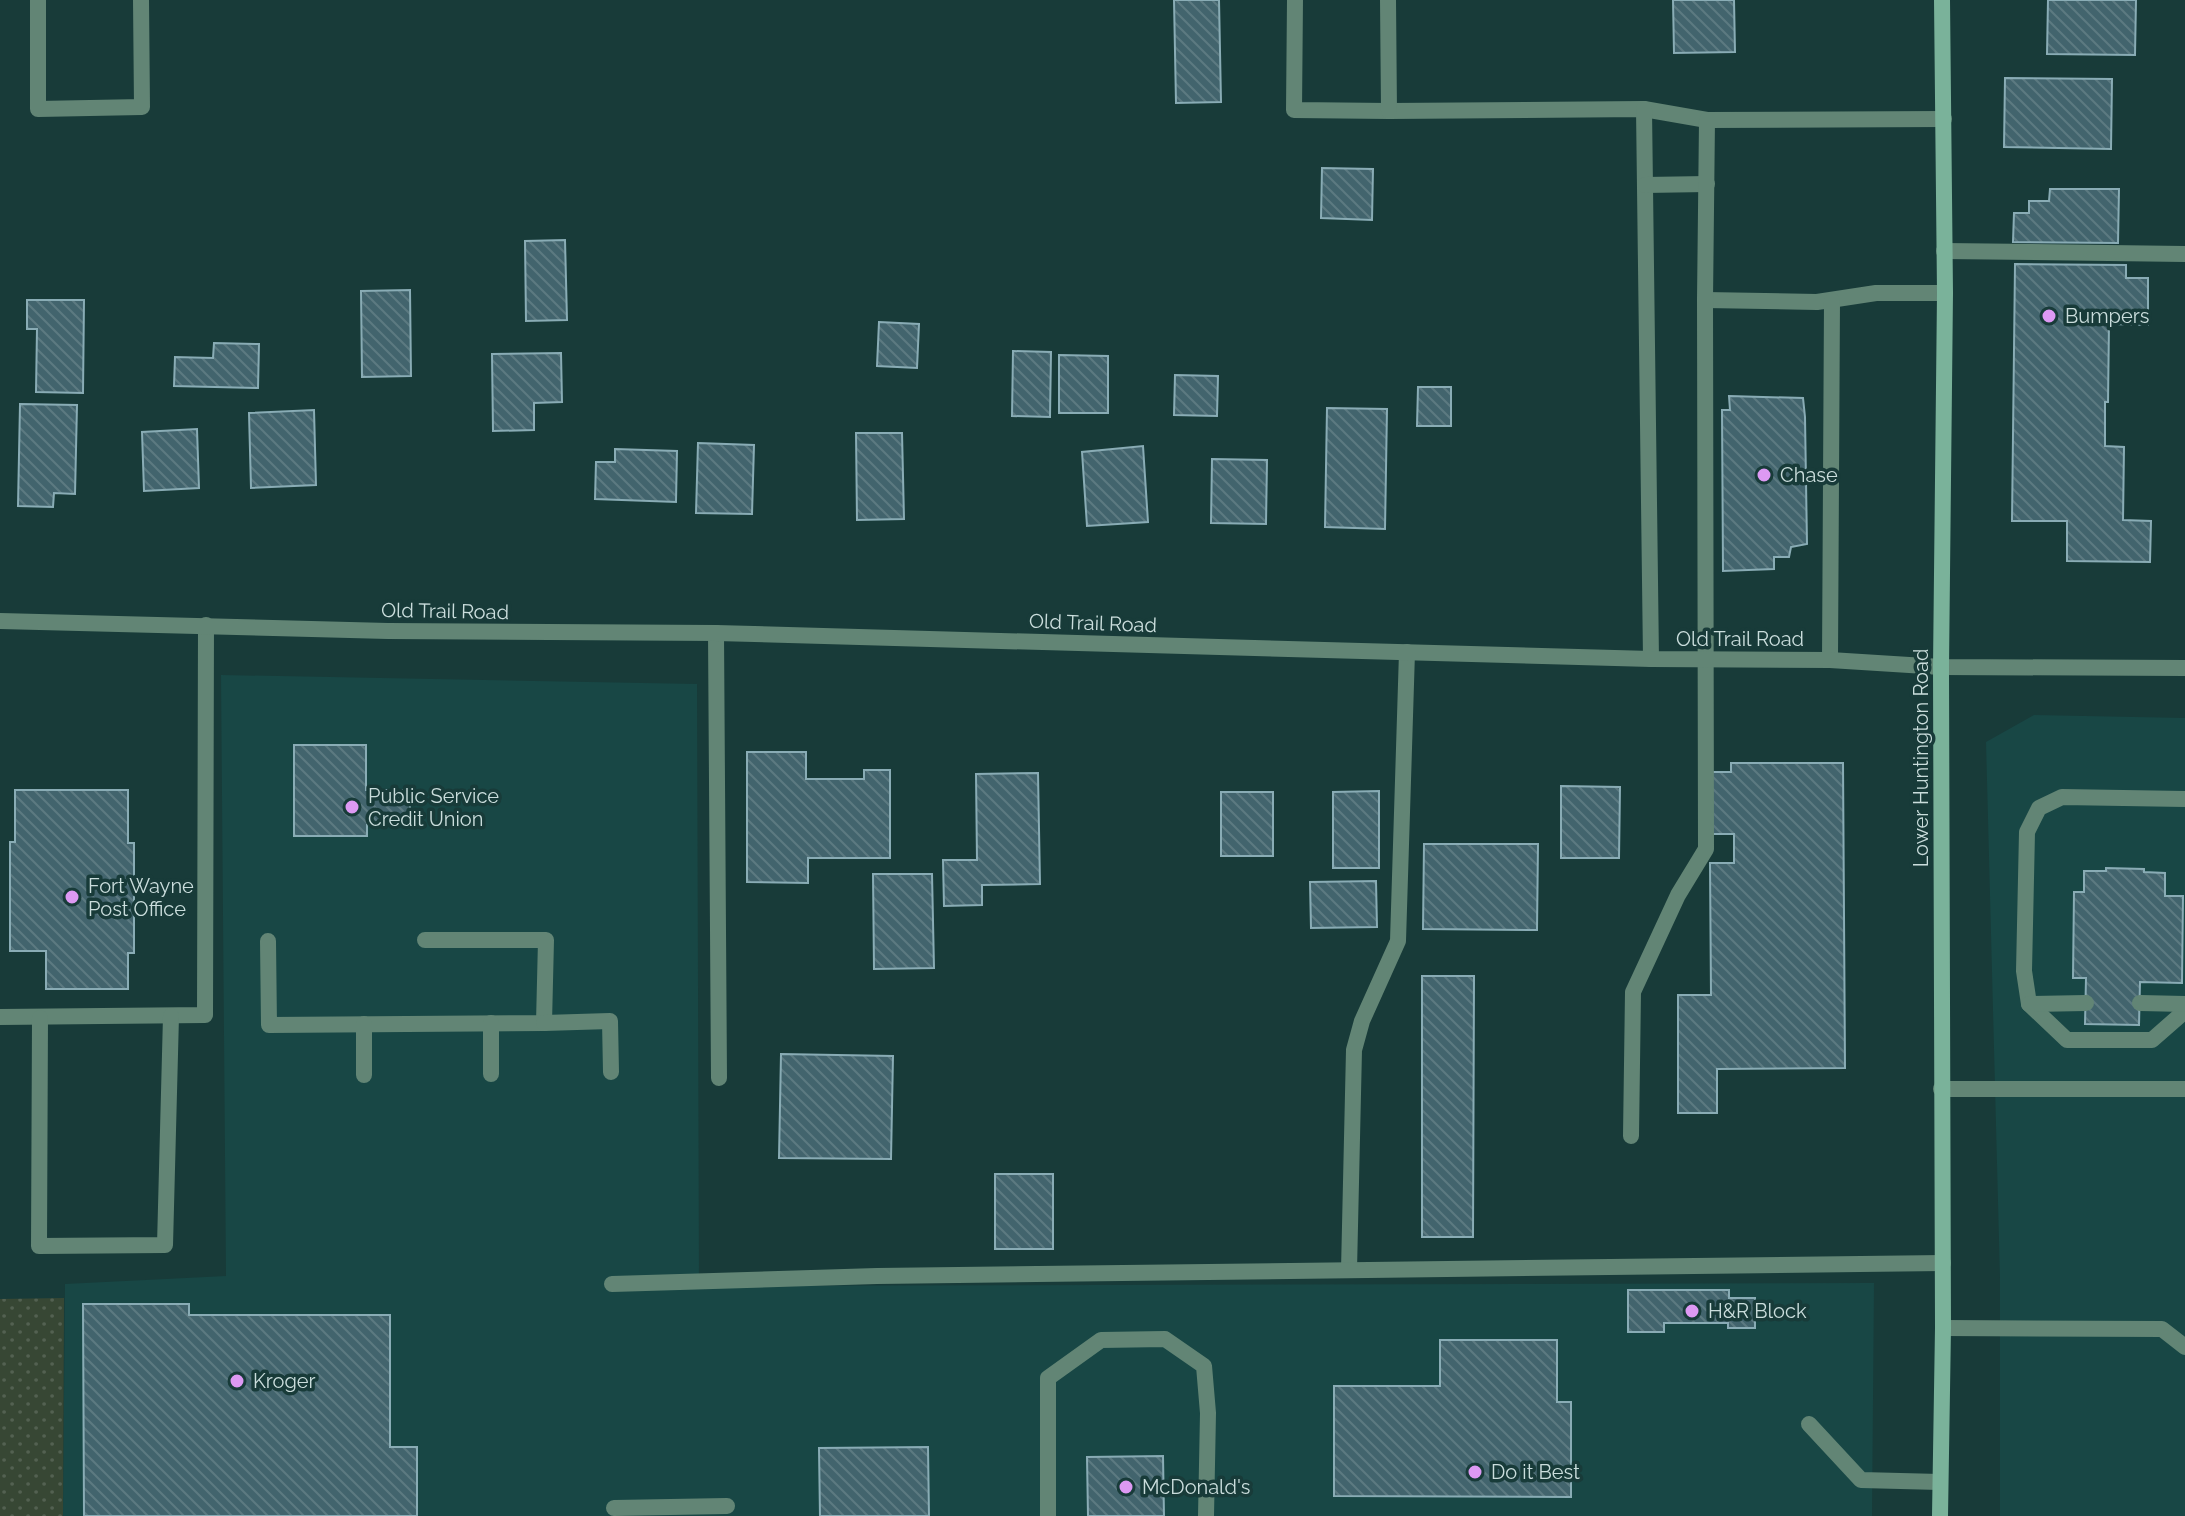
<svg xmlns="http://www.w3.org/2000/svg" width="2185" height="1516" font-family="Raleway,sans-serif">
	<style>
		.built { fill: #184745 }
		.grass { fill: url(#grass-dots) }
		.building { fill: url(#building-back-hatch); stroke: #89acb5; stroke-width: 2 }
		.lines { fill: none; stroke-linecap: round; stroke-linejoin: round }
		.lane { stroke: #628575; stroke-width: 16 }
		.street { stroke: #628575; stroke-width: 16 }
		.secondary { stroke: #7ab29a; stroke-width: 16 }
		.poi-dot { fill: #dd99f3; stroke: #183b39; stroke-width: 3 }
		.labels { text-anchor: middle; stroke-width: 7; stroke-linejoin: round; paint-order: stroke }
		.poi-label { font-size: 20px; fill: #cadddc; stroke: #183b39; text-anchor: start }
		.street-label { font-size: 20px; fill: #cadddc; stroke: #183b39 }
	</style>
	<defs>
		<pattern id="grass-dots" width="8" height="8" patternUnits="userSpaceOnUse" patternTransform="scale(2)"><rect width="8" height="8" fill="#374734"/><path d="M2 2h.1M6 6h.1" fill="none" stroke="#536151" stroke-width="1.8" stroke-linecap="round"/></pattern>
		<pattern id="building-back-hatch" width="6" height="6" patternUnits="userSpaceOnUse" patternTransform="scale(2)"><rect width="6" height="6" fill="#42646d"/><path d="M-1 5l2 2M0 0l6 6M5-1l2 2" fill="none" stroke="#5c7a81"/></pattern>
	</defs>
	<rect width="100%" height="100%" fill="#183b39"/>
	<g class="built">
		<path d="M 221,675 L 697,684 L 699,1286 L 1874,1283 L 1872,1516 L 63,1516 L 65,1284 L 226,1276 Z"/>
		<path d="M 2034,715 L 2185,718 L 2185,1516 L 2000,1516 L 2000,1278 L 1986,742 Z"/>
	</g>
	<path class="grass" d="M 64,1298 L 63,1516 L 0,1516 L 0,1299 Z"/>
	<g class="building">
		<path d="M 1174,0 L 1219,0 L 1221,102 L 1176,103 Z"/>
		<path d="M 1673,0 L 1734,0 L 1735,52 L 1674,53 Z"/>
		<path d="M 2048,0 L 2136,0 L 2135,55 L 2047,54 Z"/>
		<path d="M 2005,78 L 2112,79 L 2111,149 L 2004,147 Z"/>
		<path d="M 1322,168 L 1373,169 L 1372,220 L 1321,218 Z"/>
		<path d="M 2050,189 L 2119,189 L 2118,243 L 2013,242 L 2014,213 L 2029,213 L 2029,201 L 2049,201 Z"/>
		<path d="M 565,240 L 567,320 L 526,321 L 525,241 Z"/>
		<path d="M 2015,264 L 2126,265 L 2126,278 L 2148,278 L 2148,325 L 2109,324 L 2108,402 L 2105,402 L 2105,446 L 2124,447 L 2123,520 L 2151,521 L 2150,562 L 2067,561 L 2067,521 L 2012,521 Z"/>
		<path d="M 410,290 L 411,376 L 362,377 L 361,291 Z"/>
		<path d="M 27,300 L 84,300 L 83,393 L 36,392 L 37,329 L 27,329 Z"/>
		<path d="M 879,322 L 919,324 L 917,368 L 877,366 Z"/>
		<path d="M 214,343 L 259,344 L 258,388 L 174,386 L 175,357 L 213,358 Z"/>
		<path d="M 1013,351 L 1051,352 L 1050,417 L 1012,416 Z"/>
		<path d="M 561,353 L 562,402 L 534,403 L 534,430 L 493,431 L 492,354 Z"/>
		<path d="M 1059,355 L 1108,356 L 1108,413 L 1059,413 Z"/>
		<path d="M 1175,375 L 1218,376 L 1217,416 L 1174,415 Z"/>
		<path d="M 1418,387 L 1451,387 L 1451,426 L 1417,426 Z"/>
		<path d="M 1729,396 L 1803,398 L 1805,417 L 1807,544 L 1791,547 L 1789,557 L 1774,557 L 1774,569 L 1723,571 L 1722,410 L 1730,410 Z"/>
		<path d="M 20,404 L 77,405 L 75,494 L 54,493 L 53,507 L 18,506 Z"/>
		<path d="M 1327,408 L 1387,409 L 1385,529 L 1325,527 Z"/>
		<path d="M 314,410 L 316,485 L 251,488 L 249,413 Z"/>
		<path d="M 197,429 L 199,488 L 144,491 L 142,432 Z"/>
		<path d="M 856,433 L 902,433 L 904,519 L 857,520 Z"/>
		<path d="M 698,443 L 754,445 L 752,514 L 696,513 Z"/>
		<path d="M 1143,446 L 1148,522 L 1087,526 L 1082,452 Z"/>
		<path d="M 615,449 L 677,451 L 676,502 L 595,499 L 596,462 L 615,462 Z"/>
		<path d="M 1212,459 L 1267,460 L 1266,524 L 1211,523 Z"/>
		<path d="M 294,745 L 366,745 L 366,790 L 410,790 L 410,825 L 367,825 L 367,836 L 294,836 Z"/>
		<path d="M 747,752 L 806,752 L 806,779 L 864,779 L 864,770 L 890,770 L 890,858 L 808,858 L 808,883 L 747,882 Z"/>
		<path d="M 1731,763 L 1843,763 L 1845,1068 L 1717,1069 L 1717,1113 L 1678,1113 L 1678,995 L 1711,995 L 1710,863 L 1734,863 L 1734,834 L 1708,834 L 1708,772 L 1731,772 Z"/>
		<path d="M 1038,773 L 1040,884 L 982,885 L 982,905 L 944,906 L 943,860 L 977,860 L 976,774 Z"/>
		<path d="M 1561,786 L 1620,787 L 1619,858 L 1561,858 Z"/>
		<path d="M 15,790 L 128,790 L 128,843 L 134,843 L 134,953 L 128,953 L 128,989 L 46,989 L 46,951 L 10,951 L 10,842 L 15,842 Z"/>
		<path d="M 1379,791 L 1379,868 L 1333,868 L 1333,792 Z"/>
		<rect x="1221" y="792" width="52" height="64"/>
		<path d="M 1424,844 L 1538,844 L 1537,930 L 1423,929 Z"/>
		<path d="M 2106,868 L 2144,869 L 2144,872 L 2165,873 L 2165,896 L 2183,896 L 2182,983 L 2140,982 L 2139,1025 L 2085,1024 L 2086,978 L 2073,978 L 2074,892 L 2084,892 L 2084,871 L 2106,871 Z"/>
		<path d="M 873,874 L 932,874 L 934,968 L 874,969 Z"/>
		<path d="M 1376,881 L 1377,927 L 1311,928 L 1310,882 Z"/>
		<path d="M 1422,976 L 1474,976 L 1473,1237 L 1422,1237 Z"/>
		<path d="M 781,1054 L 893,1056 L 891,1159 L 779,1158 Z"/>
		<rect x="995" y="1174" width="58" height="75"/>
		<path d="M 1628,1290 L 1729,1290 L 1729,1298 L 1755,1298 L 1755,1328 L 1728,1328 L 1728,1323 L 1664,1323 L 1664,1332 L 1628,1332 Z"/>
		<path d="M 83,1304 L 189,1304 L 189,1315 L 390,1315 L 390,1447 L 417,1447 L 417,1516 L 84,1516 Z"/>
		<path d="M 1440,1340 L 1557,1340 L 1557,1402 L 1571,1402 L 1571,1497 L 1334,1496 L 1334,1386 L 1440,1386 Z"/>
		<path d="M 928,1447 L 929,1516 L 820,1516 L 819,1448 Z"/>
		<path d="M 1163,1456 L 1164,1516 L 1088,1516 L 1087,1457 Z"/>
	</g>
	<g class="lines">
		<g class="lane">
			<path d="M 38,0 L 38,109 L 142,107 L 141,0"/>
			<path d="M 1295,0 L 1294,110 L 1389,111 L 1644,109 L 1707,120"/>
			<path d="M 1388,0 L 1389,111"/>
			<path d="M 1644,109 L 1651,659"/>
			<path d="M 1645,185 L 1707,184"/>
			<path d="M 1944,251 L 2185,254"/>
			<path d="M 1705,300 L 1817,302 L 1876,293 L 1945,293"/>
			<path d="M 716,633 L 719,1078"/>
			<path d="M 1830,660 L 1832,301"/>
			<path d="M 2185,799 L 2062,797 L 2039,808 L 2027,832 L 2024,971 L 2029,1004 L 2067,1040 L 2152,1040 L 2185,1011"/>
			<path d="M 268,941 L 269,1025 L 544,1023 L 546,940 L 425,940"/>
			<path d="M 2140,1003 L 2185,1004"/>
			<path d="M 2029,1004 L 2086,1003"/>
			<path d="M 0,1017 L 205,1015 L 206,625"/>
			<path d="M 40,1018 L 39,1246 L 165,1245 L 171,1016"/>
			<path d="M 491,1023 L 491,1074"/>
			<path d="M 544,1023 L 610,1021 L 611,1072"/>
			<path d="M 364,1024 L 364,1075"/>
			<path d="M 1941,1089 L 2185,1089"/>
			<path d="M 1631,1136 L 1633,992 L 1678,895 L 1706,849 L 1705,300 L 1707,120 L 1944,119"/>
			<path d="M 1349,1270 L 1354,1050 L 1362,1021 L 1398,941 L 1407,652"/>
			<path d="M 612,1284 L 877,1276 L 1943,1263"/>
			<path d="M 1943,1328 L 2162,1329 L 2185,1347"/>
			<path d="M 1809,1424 L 1861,1480 L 1940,1482"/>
			<path d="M 614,1508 L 727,1506"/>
			<path d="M 1048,1516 L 1048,1378 L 1101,1340 L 1165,1339 L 1204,1366 L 1208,1413 L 1206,1516"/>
		</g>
		<path class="street" d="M 0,621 L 388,631 L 716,633 L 1651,659 L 1830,660 L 1941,667 L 2185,668"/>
		<path class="secondary" d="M 1940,1516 L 1943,1328 L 1941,667 L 1945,293 L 1942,0"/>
	</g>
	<g class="poi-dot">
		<circle cx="2049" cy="316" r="8"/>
		<circle cx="1764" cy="475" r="8"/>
		<circle cx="352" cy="807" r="8"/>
		<circle cx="72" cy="897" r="8"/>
		<circle cx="1692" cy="1311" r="8"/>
		<circle cx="237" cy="1381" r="8"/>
		<circle cx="1475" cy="1472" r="8"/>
		<circle cx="1126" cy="1487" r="8"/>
	</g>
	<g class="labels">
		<g class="poi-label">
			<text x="2065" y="323">Bumpers</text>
			<text x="1780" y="482">Chase</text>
			<text x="368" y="803">Public Service<tspan x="368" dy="23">Credit Union</tspan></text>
			<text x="88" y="893">Fort Wayne<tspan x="88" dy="23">Post Office</tspan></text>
			<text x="1708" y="1318">H&amp;R Block</text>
			<text x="253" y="1388">Kroger</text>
			<text x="1491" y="1479">Do it Best</text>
			<text x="1142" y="1494">McDonald's</text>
		</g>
		<g class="street-label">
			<text transform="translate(445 611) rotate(1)" y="7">Old Trail Road</text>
			<text transform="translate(1093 623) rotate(2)" y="7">Old Trail Road</text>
			<text x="1740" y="646">Old Trail Road</text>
			<text transform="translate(1921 758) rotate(-90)" y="7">Lower Huntington Road</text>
		</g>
	</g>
</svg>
